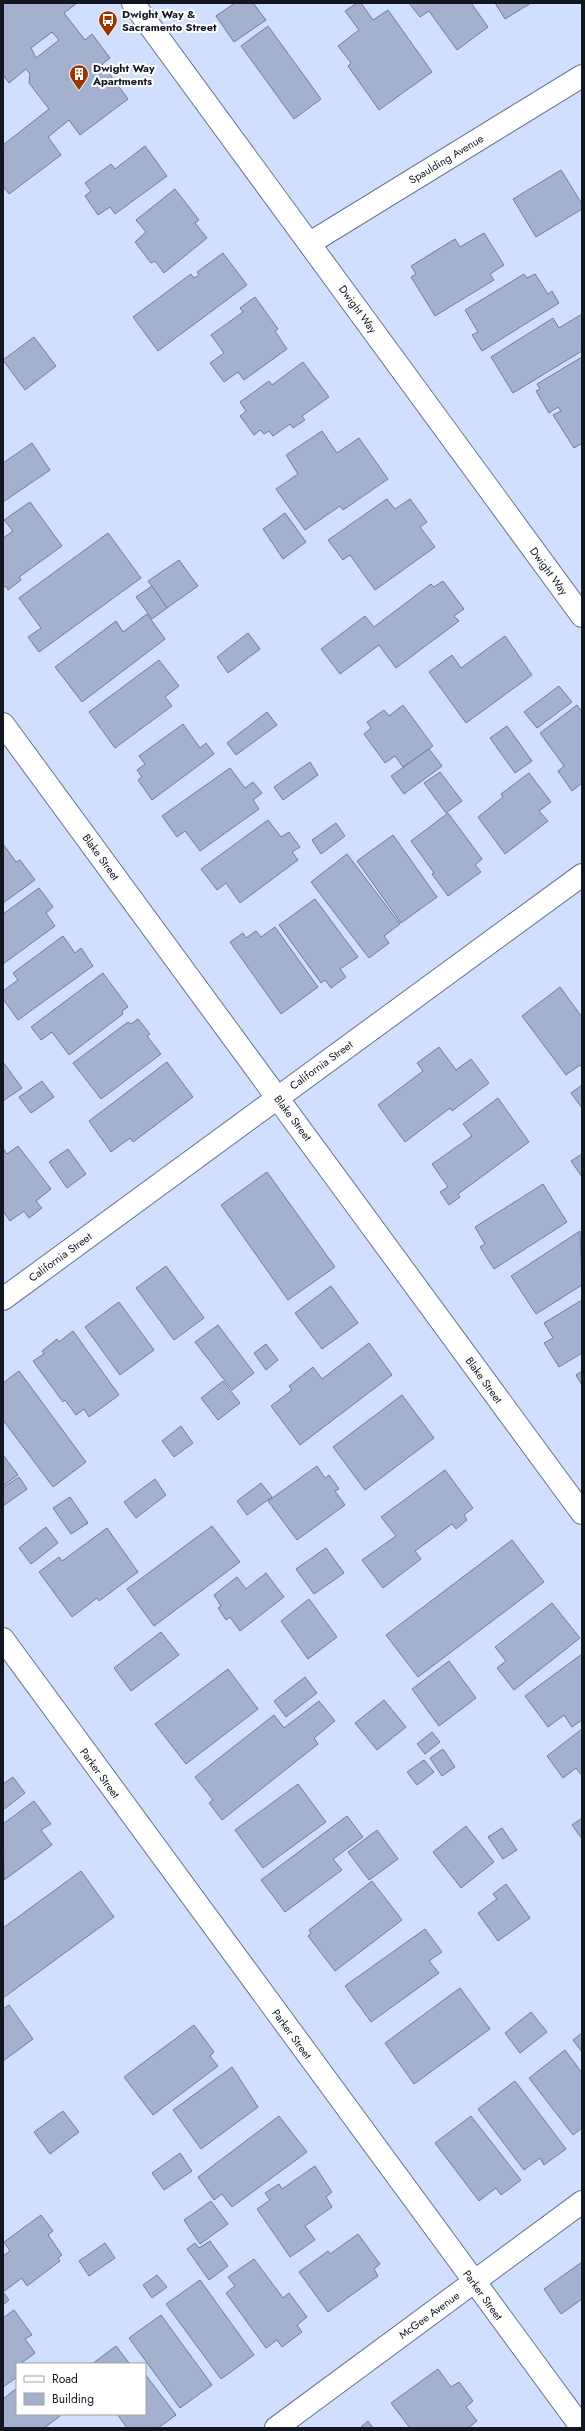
<svg xmlns="http://www.w3.org/2000/svg" width="585" height="2431" font-family="Jost,sans-serif">
	<style>
		.building { fill: #a3b1cf; stroke: #707d99; fill-rule: evenodd }
		.lines { fill: none; stroke-linecap: round; stroke-linejoin: round }
		.minor-casing { stroke: #677490; stroke-width: 24 }
		.minor { stroke: #fff; stroke-width: 22 }
		.labels { text-anchor: middle; stroke-width: 4; stroke-linejoin: round; paint-order: stroke }
		.poi-label { font-size: 11px; font-weight: bold; fill: #111621; stroke: #fff; text-anchor: start }
		.street-label { font-size: 11px; fill: #111621; stroke: #fff }
	</style>
	<rect width="100%" height="100%" fill="#d0dffe"/>
	<g class="building">
		<path d="M 3,3 L 77,3 L 64,13 L 85,40 L 92,34 L 110,58 L 102,64 L 128,99 L 80,135 L 69,120 L 48,137 L 61,155 L 9,194 L 3,186 L 3,145 L 49,109 L 29,83 L 30,74 L 26,69 L 9,83 L 3,75 ZM 52,32 L 59,40 L 36,58 L 31,48 Z"/>
		<path d="M 235,3 L 253,3 L 266,20 L 234,42 L 216,16 Z"/>
		<path d="M 357,3 L 361,3 L 373,20 L 388,10 L 432,72 L 379,110 L 348,66 L 351,63 L 338,46 L 359,30 L 345,11 Z"/>
		<path d="M 409,3 L 471,3 L 488,27 L 457,50 L 429,11 L 420,17 Z"/>
		<path d="M 495,3 L 531,3 L 505,19 Z"/>
		<path d="M 268,26 L 321,99 L 294,119 L 241,46 Z"/>
		<path d="M 145,146 L 167,176 L 115,214 L 110,207 L 98,215 L 85,196 L 91,191 L 85,183 L 111,164 L 115,169 Z"/>
		<path d="M 561,170 L 582,204 L 582,209 L 536,237 L 513,199 Z"/>
		<path d="M 175,189 L 199,220 L 195,223 L 207,238 L 164,273 L 155,261 L 151,263 L 135,242 L 146,232 L 136,220 Z"/>
		<path d="M 484,233 L 504,265 L 490,274 L 494,280 L 435,316 L 411,277 L 416,274 L 411,266 L 455,239 L 460,247 Z"/>
		<path d="M 223,253 L 247,285 L 158,351 L 133,317 L 191,274 L 194,278 L 199,275 L 197,272 Z"/>
		<path d="M 524,274 L 527,278 L 535,274 L 548,294 L 552,291 L 559,303 L 482,351 L 472,335 L 478,332 L 465,310 Z"/>
		<path d="M 255,297 L 278,329 L 275,331 L 287,349 L 244,380 L 238,372 L 224,382 L 210,363 L 224,353 L 211,335 L 243,312 L 240,308 Z"/>
		<path d="M 582,314 L 582,351 L 513,393 L 491,357 L 553,318 L 559,328 Z"/>
		<path d="M 34,337 L 56,366 L 25,390 L 3,360 Z"/>
		<path d="M 582,357 L 582,445 L 581,444 L 574,448 L 553,415 L 561,411 L 558,407 L 549,413 L 536,391 L 540,389 L 537,384 Z"/>
		<path d="M 303,362 L 329,397 L 302,416 L 305,420 L 293,428 L 290,424 L 273,436 L 269,431 L 264,434 L 260,430 L 254,435 L 240,416 L 246,411 L 240,402 L 269,381 L 272,385 Z"/>
		<path d="M 322,431 L 337,453 L 359,438 L 388,479 L 343,510 L 340,506 L 305,530 L 276,489 L 298,474 L 286,455 Z"/>
		<path d="M 32,443 L 50,470 L 3,502 L 3,463 Z"/>
		<path d="M 387,499 L 395,509 L 410,499 L 427,522 L 420,527 L 435,547 L 375,590 L 350,555 L 343,560 L 328,540 Z"/>
		<path d="M 30,502 L 62,546 L 19,577 L 21,580 L 8,590 L 6,586 L 3,588 L 3,538 L 13,531 L 4,520 Z"/>
		<path d="M 285,513 L 306,542 L 283,559 L 263,529 Z"/>
		<path d="M 108,533 L 141,578 L 39,652 L 28,637 L 41,628 L 19,598 Z"/>
		<path d="M 179,560 L 198,586 L 167,608 L 148,581 Z"/>
		<path d="M 443,581 L 464,609 L 454,616 L 459,621 L 396,668 L 379,645 L 340,674 L 321,649 L 365,616 L 374,627 L 431,584 L 434,587 Z"/>
		<path d="M 152,586 L 167,608 L 152,619 L 136,597 Z"/>
		<path d="M 147,614 L 165,639 L 82,702 L 55,667 L 116,621 L 123,632 Z"/>
		<path d="M 248,633 L 260,649 L 228,673 L 217,657 Z"/>
		<path d="M 505,636 L 532,675 L 466,723 L 429,672 L 452,655 L 461,668 Z"/>
		<path d="M 159,660 L 179,686 L 165,697 L 172,706 L 115,748 L 89,712 Z"/>
		<path d="M 559,686 L 572,702 L 537,728 L 524,712 Z"/>
		<path d="M 403,705 L 433,746 L 403,767 L 395,756 L 385,763 L 364,734 L 371,728 L 367,722 L 384,710 L 389,716 Z"/>
		<path d="M 577,705 L 582,712 L 582,783 L 572,791 L 558,771 L 564,766 L 540,733 Z"/>
		<path d="M 267,712 L 277,725 L 236,755 L 227,743 Z"/>
		<path d="M 183,724 L 200,748 L 206,743 L 214,754 L 152,800 L 138,780 L 142,777 L 137,770 L 145,764 L 139,756 Z"/>
		<path d="M 507,726 L 532,761 L 515,773 L 490,738 Z"/>
		<path d="M 429,749 L 442,766 L 404,794 L 391,776 Z"/>
		<path d="M 310,762 L 318,775 L 283,800 L 274,787 Z"/>
		<path d="M 230,768 L 245,788 L 253,782 L 262,793 L 253,800 L 259,809 L 200,851 L 185,831 L 177,837 L 162,816 Z"/>
		<path d="M 440,772 L 462,801 L 446,813 L 424,783 Z"/>
		<path d="M 529,773 L 551,802 L 539,811 L 548,821 L 505,854 L 478,817 L 503,797 L 501,794 Z"/>
		<path d="M 448,813 L 482,859 L 475,865 L 481,872 L 448,896 L 432,874 L 434,873 L 411,841 Z"/>
		<path d="M 268,820 L 281,837 L 289,832 L 300,847 L 292,852 L 298,860 L 240,903 L 226,883 L 217,890 L 201,869 Z"/>
		<path d="M 336,823 L 345,836 L 321,854 L 312,840 Z"/>
		<path d="M 393,835 L 437,897 L 401,923 L 357,861 Z"/>
		<path d="M 3,844 L 16,862 L 20,860 L 35,880 L 3,903 Z"/>
		<path d="M 347,854 L 400,924 L 384,936 L 389,943 L 369,958 L 311,882 Z"/>
		<path d="M 39,888 L 53,907 L 46,913 L 55,926 L 3,964 L 3,914 Z"/>
		<path d="M 315,899 L 358,957 L 340,969 L 346,977 L 331,988 L 325,980 L 321,983 L 279,925 Z"/>
		<path d="M 275,927 L 318,987 L 281,1014 L 230,942 L 243,933 L 246,938 L 256,931 L 261,937 Z"/>
		<path d="M 63,936 L 75,953 L 81,948 L 93,966 L 18,1020 L 3,999 L 3,991 L 18,980 L 13,973 Z"/>
		<path d="M 103,973 L 128,1007 L 122,1011 L 123,1014 L 69,1055 L 52,1032 L 41,1040 L 31,1027 Z"/>
		<path d="M 560,987 L 582,1017 L 582,1068 L 580,1065 L 566,1075 L 522,1016 Z"/>
		<path d="M 138,1019 L 150,1034 L 147,1036 L 161,1054 L 101,1099 L 73,1063 L 128,1022 L 131,1024 Z"/>
		<path d="M 439,1047 L 456,1070 L 471,1059 L 489,1083 L 452,1111 L 450,1108 L 405,1142 L 378,1105 L 423,1071 L 417,1063 Z"/>
		<path d="M 3,1062 L 22,1088 L 3,1101 Z"/>
		<path d="M 167,1062 L 193,1097 L 133,1142 L 130,1138 L 111,1152 L 89,1121 Z"/>
		<path d="M 42,1081 L 54,1097 L 31,1113 L 19,1097 Z"/>
		<path d="M 582,1085 L 582,1108 L 571,1093 Z"/>
		<path d="M 498,1098 L 529,1142 L 458,1194 L 460,1197 L 449,1205 L 440,1192 L 448,1187 L 432,1164 L 472,1136 L 463,1124 Z"/>
		<path d="M 18,1146 L 51,1189 L 36,1201 L 42,1208 L 29,1218 L 24,1211 L 10,1221 L 3,1211 L 3,1148 L 7,1154 Z"/>
		<path d="M 68,1149 L 86,1174 L 67,1188 L 49,1162 Z"/>
		<path d="M 582,1154 L 582,1177 L 571,1161 Z"/>
		<path d="M 267,1172 L 335,1267 L 288,1300 L 221,1205 Z"/>
		<path d="M 543,1184 L 567,1222 L 494,1269 L 480,1247 L 485,1244 L 475,1227 Z"/>
		<path d="M 580,1231 L 582,1285 L 536,1314 L 511,1276 Z"/>
		<path d="M 166,1266 L 204,1318 L 174,1340 L 136,1288 Z"/>
		<path d="M 331,1286 L 358,1323 L 322,1349 L 295,1313 Z"/>
		<path d="M 582,1300 L 582,1353 L 559,1367 L 544,1343 L 553,1338 L 544,1323 Z"/>
		<path d="M 119,1302 L 154,1350 L 120,1375 L 85,1327 Z"/>
		<path d="M 218,1325 L 254,1373 L 232,1390 L 195,1342 Z"/>
		<path d="M 73,1331 L 119,1395 L 89,1417 L 84,1409 L 76,1415 L 65,1400 L 63,1402 L 33,1361 L 44,1354 L 42,1351 L 57,1339 L 59,1342 Z"/>
		<path d="M 369,1343 L 392,1375 L 300,1445 L 271,1406 L 292,1390 L 289,1386 L 313,1367 L 322,1379 Z"/>
		<path d="M 266,1344 L 278,1360 L 266,1370 L 254,1353 Z"/>
		<path d="M 19,1371 L 86,1462 L 53,1487 L 3,1420 L 3,1383 Z"/>
		<path d="M 582,1371 L 582,1385 L 576,1375 Z"/>
		<path d="M 223,1381 L 240,1403 L 218,1420 L 201,1398 Z"/>
		<path d="M 402,1395 L 434,1438 L 365,1490 L 333,1447 Z"/>
		<path d="M 181,1426 L 193,1443 L 174,1457 L 162,1441 Z"/>
		<path d="M 3,1455 L 18,1475 L 3,1486 Z"/>
		<path d="M 317,1466 L 325,1478 L 329,1475 L 339,1489 L 335,1491 L 345,1505 L 297,1540 L 268,1501 Z"/>
		<path d="M 445,1470 L 473,1508 L 464,1515 L 467,1520 L 456,1529 L 452,1524 L 415,1551 L 421,1559 L 383,1588 L 362,1560 L 396,1536 L 381,1517 Z"/>
		<path d="M 19,1477 L 27,1489 L 3,1506 L 3,1488 Z"/>
		<path d="M 155,1479 L 166,1495 L 136,1518 L 124,1502 Z"/>
		<path d="M 261,1483 L 272,1497 L 247,1515 L 237,1501 Z"/>
		<path d="M 70,1497 L 88,1523 L 71,1534 L 53,1508 Z"/>
		<path d="M 212,1526 L 240,1562 L 154,1626 L 127,1589 Z"/>
		<path d="M 46,1527 L 58,1543 L 31,1564 L 19,1548 Z"/>
		<path d="M 107,1528 L 138,1572 L 99,1601 L 97,1598 L 72,1617 L 39,1572 L 59,1557 L 62,1561 Z"/>
		<path d="M 512,1540 L 544,1582 L 418,1677 L 386,1635 Z"/>
		<path d="M 326,1548 L 344,1573 L 314,1594 L 296,1569 Z"/>
		<path d="M 266,1573 L 284,1597 L 240,1631 L 230,1617 L 226,1620 L 218,1608 L 221,1606 L 214,1595 L 237,1577 L 246,1589 Z"/>
		<path d="M 309,1599 L 337,1637 L 308,1659 L 281,1621 Z"/>
		<path d="M 552,1603 L 580,1638 L 514,1690 L 497,1668 L 506,1661 L 495,1647 Z"/>
		<path d="M 161,1632 L 179,1655 L 131,1691 L 114,1668 Z"/>
		<path d="M 582,1654 L 582,1720 L 572,1727 L 564,1715 L 548,1727 L 525,1696 Z"/>
		<path d="M 449,1661 L 476,1698 L 439,1726 L 412,1689 Z"/>
		<path d="M 228,1669 L 258,1709 L 186,1764 L 155,1724 Z"/>
		<path d="M 305,1677 L 317,1693 L 286,1717 L 274,1701 Z"/>
		<path d="M 384,1700 L 406,1727 L 377,1750 L 355,1723 Z"/>
		<path d="M 319,1701 L 335,1721 L 314,1738 L 318,1744 L 222,1820 L 209,1803 L 213,1800 L 195,1777 L 274,1715 L 284,1728 Z"/>
		<path d="M 582,1729 L 582,1776 L 576,1768 L 563,1778 L 547,1756 Z"/>
		<path d="M 432,1732 L 440,1742 L 425,1754 L 417,1744 Z"/>
		<path d="M 443,1749 L 455,1767 L 442,1776 L 430,1758 Z"/>
		<path d="M 424,1760 L 434,1772 L 417,1785 L 407,1772 Z"/>
		<path d="M 13,1777 L 25,1793 L 3,1810 L 3,1784 Z"/>
		<path d="M 298,1784 L 326,1822 L 263,1868 L 235,1830 Z"/>
		<path d="M 34,1801 L 51,1824 L 41,1830 L 52,1845 L 4,1880 L 3,1824 Z"/>
		<path d="M 347,1816 L 363,1837 L 333,1859 L 342,1870 L 285,1912 L 261,1880 Z"/>
		<path d="M 582,1818 L 582,1839 L 572,1825 Z"/>
		<path d="M 466,1826 L 494,1862 L 461,1888 L 433,1852 Z"/>
		<path d="M 502,1828 L 517,1850 L 503,1859 L 488,1837 Z"/>
		<path d="M 377,1830 L 398,1859 L 369,1880 L 348,1852 Z"/>
		<path d="M 81,1871 L 114,1917 L 3,1998 L 3,1928 Z"/>
		<path d="M 372,1881 L 402,1920 L 335,1971 L 308,1936 L 311,1933 L 309,1930 Z"/>
		<path d="M 506,1884 L 530,1918 L 498,1941 L 478,1913 L 497,1899 L 493,1894 Z"/>
		<path d="M 425,1929 L 442,1952 L 429,1961 L 439,1973 L 371,2022 L 345,1986 Z"/>
		<path d="M 460,1988 L 490,2029 L 414,2084 L 385,2043 Z"/>
		<path d="M 9,2005 L 33,2039 L 3,2061 L 3,2009 Z"/>
		<path d="M 531,2012 L 547,2032 L 520,2053 L 505,2033 Z"/>
		<path d="M 194,2025 L 214,2052 L 210,2056 L 218,2066 L 153,2115 L 124,2077 Z"/>
		<path d="M 582,2033 L 582,2052 L 573,2040 Z"/>
		<path d="M 565,2050 L 582,2073 L 582,2128 L 573,2135 L 529,2078 Z"/>
		<path d="M 232,2067 L 258,2107 L 201,2149 L 173,2110 Z"/>
		<path d="M 515,2081 L 566,2149 L 544,2165 L 540,2158 L 524,2170 L 478,2109 Z"/>
		<path d="M 63,2111 L 79,2132 L 50,2154 L 34,2132 Z"/>
		<path d="M 279,2116 L 307,2152 L 232,2207 L 222,2194 L 214,2200 L 198,2177 Z"/>
		<path d="M 471,2116 L 521,2180 L 501,2195 L 496,2188 L 479,2201 L 435,2143 Z"/>
		<path d="M 180,2153 L 192,2171 L 164,2190 L 152,2173 Z"/>
		<path d="M 315,2166 L 332,2192 L 326,2197 L 332,2207 L 305,2226 L 315,2240 L 290,2257 L 257,2209 L 270,2200 L 265,2193 L 279,2184 L 282,2189 Z"/>
		<path d="M 211,2201 L 228,2224 L 200,2244 L 184,2220 Z"/>
		<path d="M 41,2215 L 53,2231 L 48,2235 L 62,2255 L 58,2258 L 60,2261 L 27,2286 L 22,2278 L 3,2292 L 9,2300 L 3,2305 L 3,2256 L 10,2251 L 4,2242 Z"/>
		<path d="M 358,2234 L 380,2264 L 374,2269 L 378,2276 L 328,2312 L 299,2272 L 328,2251 L 330,2254 Z"/>
		<path d="M 210,2241 L 228,2266 L 209,2280 L 187,2249 L 195,2243 L 199,2248 Z"/>
		<path d="M 105,2243 L 115,2258 L 89,2276 L 79,2261 Z"/>
		<path d="M 254,2259 L 283,2298 L 289,2293 L 307,2317 L 297,2325 L 302,2332 L 282,2347 L 277,2340 L 266,2348 L 226,2293 L 235,2286 L 228,2277 Z"/>
		<path d="M 582,2262 L 582,2299 L 561,2314 L 544,2289 Z"/>
		<path d="M 157,2275 L 167,2287 L 152,2298 L 143,2285 Z"/>
		<path d="M 200,2280 L 254,2355 L 221,2379 L 166,2304 Z"/>
		<path d="M 14,2310 L 32,2335 L 25,2339 L 35,2353 L 20,2364 L 17,2364 L 17,2377 L 3,2387 L 3,2318 Z"/>
		<path d="M 161,2315 L 212,2385 L 180,2408 L 129,2338 Z"/>
		<path d="M 116,2346 L 130,2364 L 92,2364 Z"/>
		<path d="M 438,2369 L 451,2387 L 459,2382 L 473,2401 L 466,2407 L 477,2421 L 468,2428 L 410,2428 L 391,2403 Z"/>
		<path d="M 145,2374 L 176,2415 L 158,2428 L 127,2428 L 117,2414 L 145,2414 Z"/>
		<path d="M 17,2388 L 17,2414 L 58,2414 L 60,2416 L 44,2428 L 3,2428 L 3,2399 Z"/>
		<path d="M 368,2421 L 373,2428 L 360,2428 Z"/>
	</g>
	<g class="lines">
		<defs>
			<g id="minor">
				<path d="M 133,3 L 582,616"/>
				<path d="M 310,243 L 582,76"/>
				<path d="M 3,724 L 582,1513"/>
				<path d="M 3,1299 L 582,875"/>
				<path d="M 3,1639 L 582,2428"/>
				<path d="M 276,2428 L 582,2202"/>
			</g>
		</defs>
		<use href="#minor" class="minor-casing"/>
		<use href="#minor" class="minor"/>
	</g>
	<defs>
		<symbol id="bus-pin" viewBox="-11 -11 22 30"><path d="M0 17L-7.5 6A9.5 9.5 0 1 1 7.5 6Z" fill="#993500" stroke="#fff"/><path d="M-5-6H5V4H4V6H2V4H-2V6H-4V4H-5ZM-3.5-4V0h7V-4ZM-3.5 1.2v1.5H-2V1.2ZM2 1.2v1.5H3.5V1.2Z" fill="#fff"/></symbol>
		<symbol id="building-pin" viewBox="-11 -11 22 30"><path d="M0 17L-7.5 6A9.5 9.5 0 1 1 7.5 6Z" fill="#993500" stroke="#fff"/><path d="M-4-6H4V6H1V3H-1V6H-4ZM-2.5-4.3h1.7v1.8h-1.7ZM.8-4.3h1.7v1.8H.8ZM-2.5-1h1.7V.8h-1.7ZM.8-1h1.7V.8H.8Z" fill="#fff"/></symbol>
	</defs>
	<g fill-rule="evenodd">
		<use href="#bus-pin" x="97" y="9" width="22" height="30"/>
		<use href="#building-pin" x="68" y="63" width="22" height="30"/>
	</g>
	<g class="labels">
		<g class="poi-label">
			<text x="122" y="18">Dwight Way &amp;<tspan x="122" dy="13">Sacramento Street</tspan></text>
			<text x="93" y="72">Dwight Way<tspan x="93" dy="13">Apartments</tspan></text>
		</g>
		<g class="street-label">
			<text transform="translate(446 159) rotate(-31)" y="4">Spaulding Avenue</text>
			<text transform="translate(358 309) rotate(54)" y="4">Dwight Way</text>
			<text transform="translate(549 571) rotate(54)" y="4">Dwight Way</text>
			<text transform="translate(101 857) rotate(54)" y="4">Blake Street</text>
			<text transform="translate(321 1065) rotate(-36)" y="4">California Street</text>
			<text transform="translate(293 1118) rotate(53)" y="4">Blake Street</text>
			<text transform="translate(60 1257) rotate(-36)" y="4">California Street</text>
			<text transform="translate(484 1380) rotate(54)" y="4">Blake Street</text>
			<text transform="translate(100 1773) rotate(54)" y="4">Parker Street</text>
			<text transform="translate(292 2034) rotate(54)" y="4">Parker Street</text>
			<text transform="translate(483 2295) rotate(54)" y="4">Parker Street</text>
			<text transform="translate(429 2315) rotate(-36)" y="4">McGee Avenue</text>
		</g>
	</g>
	<rect width="585" height="2431" fill="none" stroke="#111621" stroke-width="8"/>
	<rect x="16" y="2363" width="130" height="52" fill="#ffffff" stroke="#a0a2a6"/>
	<rect x="24" y="2376" width="20" height="6" fill="#ffffff" stroke="#a0a2a6"/>
	<text x="52" y="2383" font-size="12" fill="#111621">Road</text>
	<rect x="24" y="2393" width="20" height="12" fill="#a3b1cf" stroke="#a0a2a6"/>
	<text x="52" y="2403" font-size="12" fill="#111621">Building</text>
</svg>
